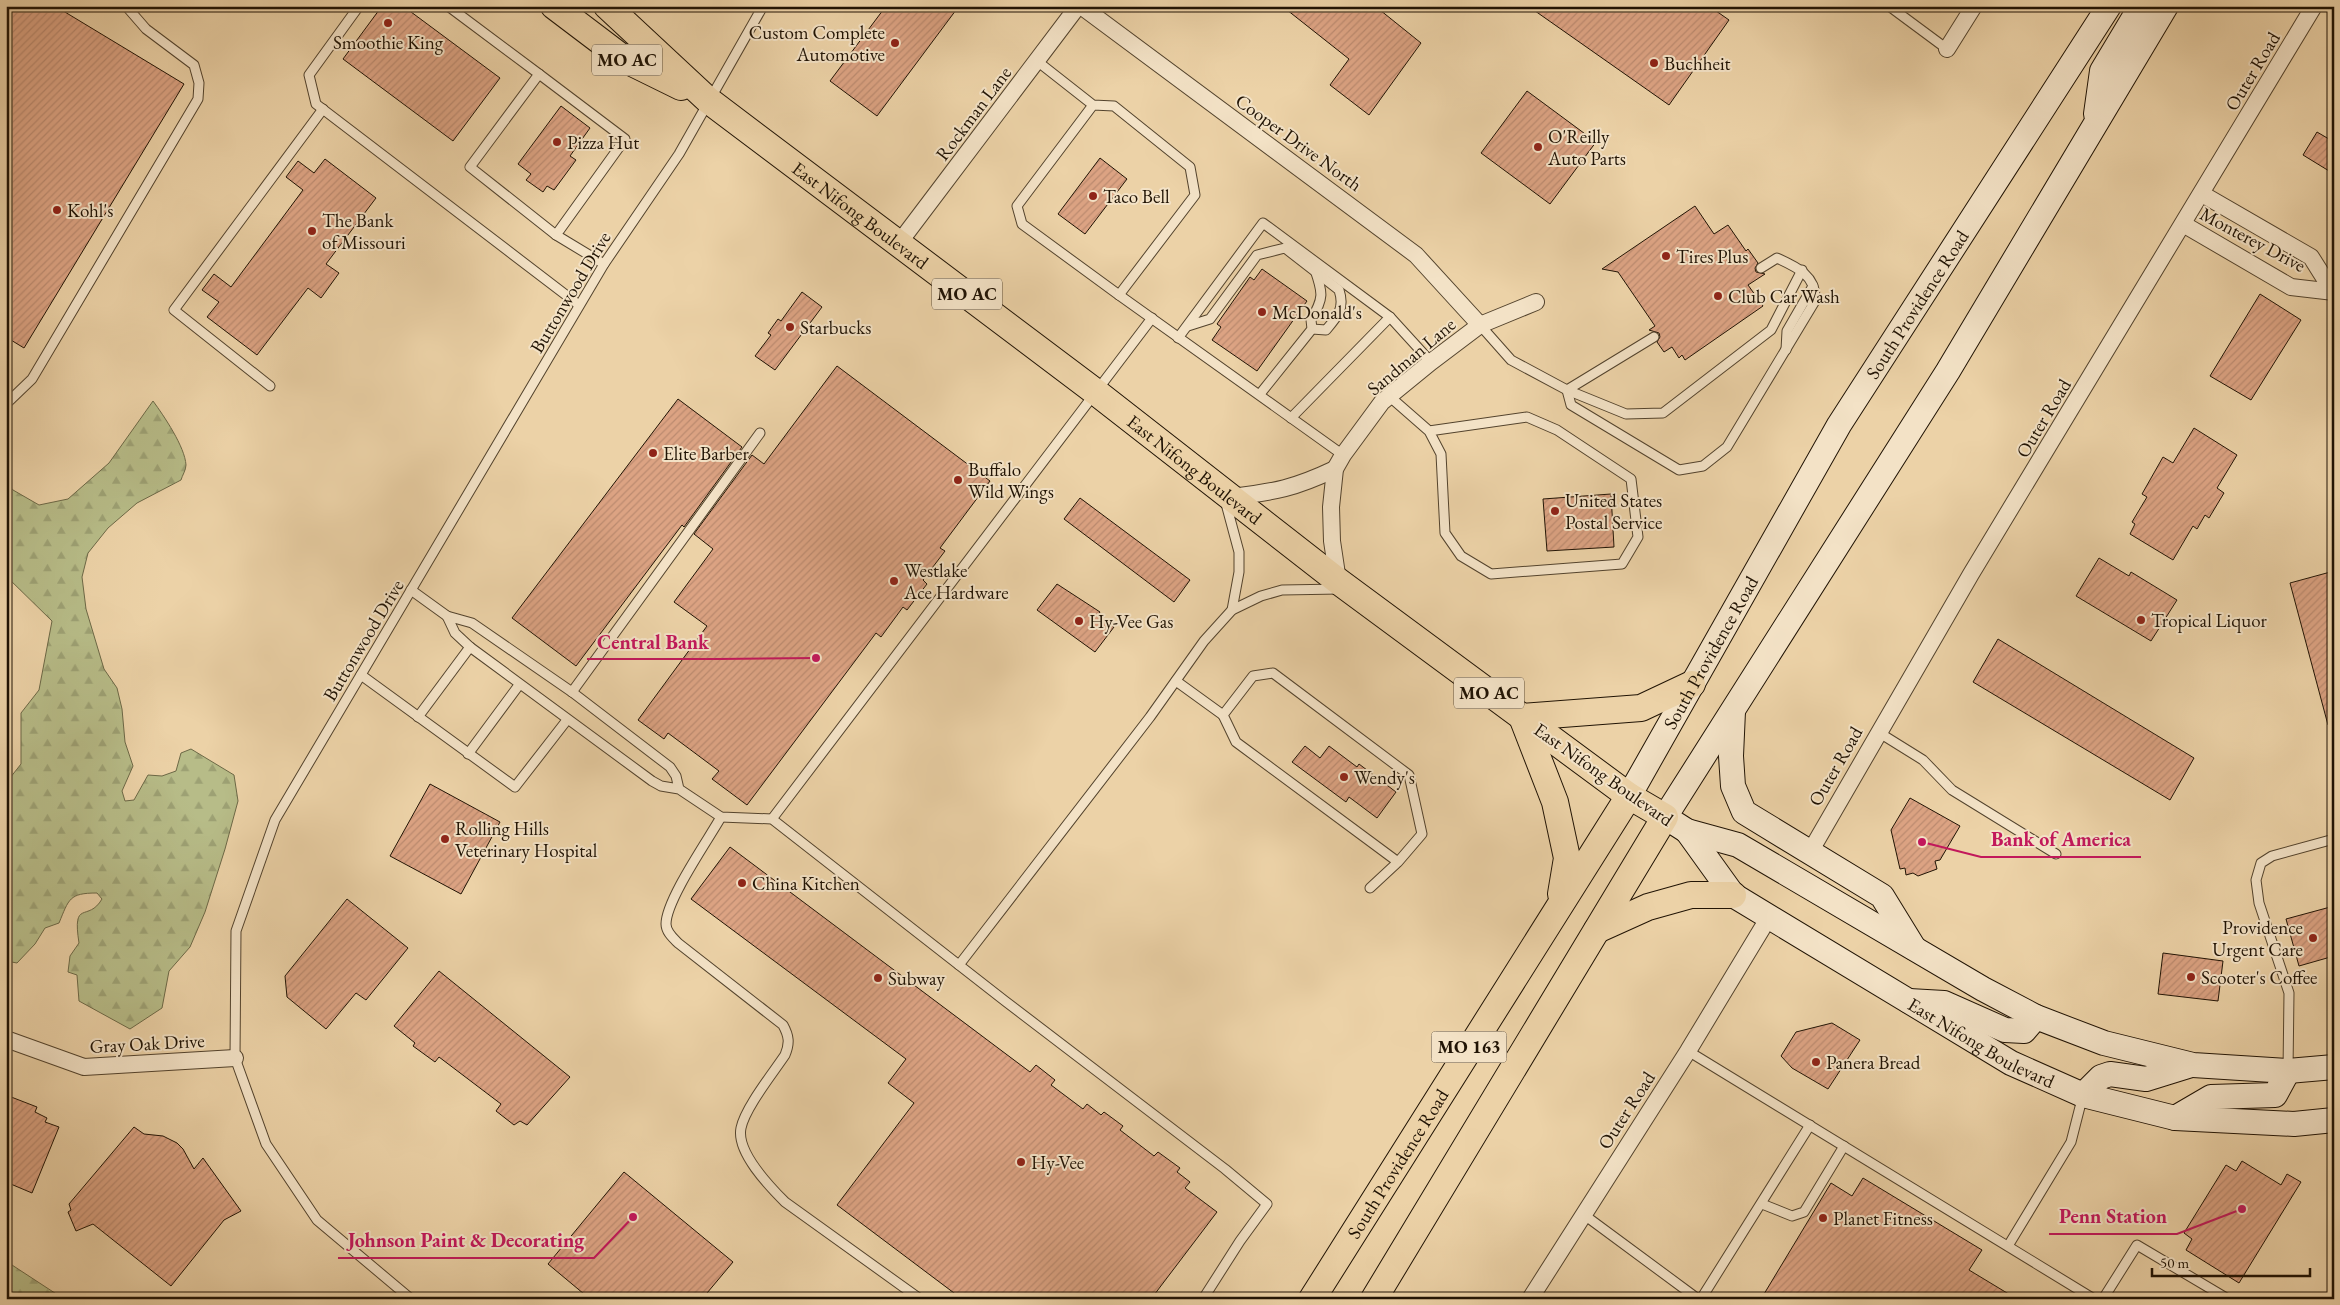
<svg xmlns="http://www.w3.org/2000/svg" width="2340" height="1305" font-family="'EB Garamond',serif">
	<style>
		.forest { fill: url(#forest-firs); stroke: #6c6846 }
		.building { fill: url(#building-hatch); stroke: #201304 }
		.lines { fill: none; stroke-linecap: round; stroke-linejoin: round }
		.lane-casing { stroke: #53432d; stroke-width: 11 }
		.street-casing { stroke: #53432d; stroke-width: 18 }
		.secondary-casing { stroke: #201304; stroke-width: 26 }
		.primary-casing { stroke: #201304; stroke-width: 28 }
		.lane { stroke: #f3e2c6; stroke-width: 9 }
		.street { stroke: #f3e2c6; stroke-width: 16 }
		.secondary { stroke: #f3e2c6; stroke-width: 24 }
		.primary { stroke: #ecd2a7; stroke-width: 26 }
		.poi-dot { fill: #8f2418; stroke: #f3e2c6; stroke-width: 2 }
		.labels { text-anchor: middle; stroke-width: 4; stroke-linejoin: round; paint-order: stroke }
		.shield { fill: #f3e2c6; stroke: #5f513e; stroke-width: 1 }
		.shield-label { font-size: 18px; font-weight: bold; fill: #201304 }
		.poi-label { font-size: 19px; fill: #201304; stroke: #f3e2c6; text-anchor: start }
		.street-label { font-size: 19px; fill: #201304; stroke: #f3e2c6 }
		.leader { fill: none; stroke: #c2185b; stroke-width: 2 }
		.callout-dot { fill: #c2185b; stroke: #f3e2c6; stroke-width: 2 }
		.callout-label { font-size: 20px; text-anchor: middle; font-weight: bold; fill: #c2185b; stroke: #f3e2c6; stroke-width: 4; stroke-linejoin: round; paint-order: stroke }
	</style>
	<defs>
		<pattern id="forest-firs" width="22" height="20" patternUnits="userSpaceOnUse" patternTransform="scale(1.25)"><rect width="22" height="20" fill="#b7bc88"/><path d="M5 1l3.5 6h-7zM16 11l3.5 6h-7z" fill="#9da174"/></pattern>
		<pattern id="building-hatch" width="6" height="6" patternUnits="userSpaceOnUse" patternTransform="scale(1.25)"><rect width="6" height="6" fill="#dca383"/><path d="M-1 1l2-2M0 6l6-6M5 7l2-2" fill="none" stroke="#bc8b70"/></pattern>
	</defs>
	<rect width="100%" height="100%" fill="#ecd2a7"/>
	<filter id="stains"><feTurbulence type="fractalNoise" baseFrequency=".004" numOctaves="4"/><feColorMatrix values="0 0 0 0 .2 0 0 0 0 .09 0 0 0 0 .02 0 0 0 .5 -.17"/></filter>
	<radialGradient id="worn" r=".72"><stop offset=".6" stop-color="#630" stop-opacity="0"/><stop offset="1" stop-color="#630" stop-opacity=".3"/></radialGradient>
	<g class="forest">
		<path d="M 153,401 C 164,416 185,447 186,465 C 186,470 182,476 181,480 L 137,503 L 108,528 L 88,553 L 82,577 L 86,609 L 104,669 L 117,688 L 122,709 L 125,742 L 133,766 L 122,791 L 125,801 L 134,800 L 148,775 L 162,776 L 176,771 L 181,753 L 191,749 L 234,775 L 238,801 L 225,849 L 205,912 L 190,947 L 169,971 L 162,1008 L 130,1029 L 79,1001 L 77,975 L 68,972 L 70,956 L 79,943 C 72,898 88,923 102,899 L 97,893 C 69,893 69,899 59,923 L 45,928 L 35,944 L 17,963 L 6,961 L 6,783 L 21,764 L 21,713 L 39,690 L 52,621 L 6,576 L 6,482 L 13,490 L 39,505 L 68,499 L 109,463 Z"/>
		<path d="M 6,1258 L 12,1265 L 64,1299 L 6,1299 Z"/>
	</g>
	<g class="building">
		<path d="M 6,6 L 55,6 L 184,84 L 24,348 L 6,337 Z"/>
		<path d="M 382,6 L 403,6 L 500,78 L 453,141 L 343,59 Z"/>
		<path d="M 886,6 L 959,6 L 877,116 L 830,81 Z"/>
		<path d="M 1282,6 L 1375,6 L 1421,43 L 1369,115 L 1330,85 L 1349,59 Z"/>
		<path d="M 1528,6 L 1709,6 L 1729,20 L 1669,105 Z"/>
		<path d="M 1527,91 L 1596,142 L 1550,204 L 1481,153 Z"/>
		<path d="M 561,106 L 590,128 L 570,156 L 576,160 L 554,190 L 547,186 L 543,192 L 526,180 L 531,174 L 518,164 Z"/>
		<path d="M 2317,132 L 2334,142 L 2334,174 L 2303,155 Z"/>
		<path d="M 1100,158 L 1127,179 L 1085,234 L 1058,214 Z"/>
		<path d="M 325,159 L 376,198 L 326,264 L 339,273 L 321,298 L 308,288 L 257,355 L 207,317 L 219,302 L 202,290 L 214,274 L 231,287 L 303,190 L 286,177 L 298,161 L 314,173 Z"/>
		<path d="M 1695,206 L 1714,234 L 1728,225 L 1746,251 L 1748,249 L 1758,263 L 1755,268 L 1756,272 L 1765,274 L 1748,285 L 1763,306 L 1685,360 L 1682,355 L 1679,358 L 1672,347 L 1664,352 L 1657,342 L 1660,337 L 1659,333 L 1649,330 L 1655,326 L 1618,272 L 1602,269 Z"/>
		<path d="M 1262,269 L 1307,301 L 1257,371 L 1212,340 L 1221,327 L 1217,324 L 1250,277 L 1254,280 Z"/>
		<path d="M 802,292 L 822,307 L 775,370 L 755,356 L 771,335 L 768,333 L 778,319 L 781,321 Z"/>
		<path d="M 2260,294 L 2301,320 L 2251,400 L 2210,376 Z"/>
		<path d="M 837,366 L 990,481 L 940,548 L 945,551 L 923,580 L 927,584 L 907,610 L 903,607 L 881,637 L 876,633 L 747,805 L 712,779 L 719,771 L 668,733 L 664,739 L 638,720 L 707,626 L 674,602 L 713,549 L 694,534 L 752,455 L 764,464 Z"/>
		<path d="M 678,399 L 742,447 L 684,527 L 682,525 L 576,666 L 512,618 Z"/>
		<path d="M 2194,428 L 2237,455 L 2217,488 L 2224,493 L 2209,518 L 2205,515 L 2197,529 L 2193,526 L 2173,560 L 2130,534 L 2135,524 L 2132,522 L 2147,497 L 2142,494 L 2163,457 L 2173,463 Z"/>
		<path d="M 1611,494 L 1614,547 L 1547,551 L 1543,499 Z"/>
		<path d="M 1080,498 L 1190,580 L 1174,602 L 1064,519 Z"/>
		<path d="M 2099,558 L 2129,576 L 2131,572 L 2177,600 L 2151,641 L 2076,596 Z"/>
		<path d="M 2334,571 L 2334,725 L 2328,725 L 2290,583 Z"/>
		<path d="M 1057,584 L 1100,612 L 1098,615 L 1114,627 L 1095,652 L 1037,610 Z"/>
		<path d="M 1998,639 L 2194,758 L 2170,800 L 1973,682 Z"/>
		<path d="M 1305,746 L 1320,758 L 1329,746 L 1357,767 L 1359,764 L 1396,792 L 1377,818 L 1349,797 L 1346,802 L 1292,762 Z"/>
		<path d="M 430,784 L 500,822 L 461,894 L 390,856 Z"/>
		<path d="M 1910,798 L 1960,826 L 1940,860 L 1935,861 L 1937,869 L 1918,876 L 1913,873 L 1906,875 L 1905,868 L 1900,869 L 1891,830 Z"/>
		<path d="M 730,847 L 1030,1072 L 1036,1065 L 1055,1080 L 1051,1085 L 1083,1109 L 1087,1104 L 1101,1115 L 1104,1112 L 1123,1126 L 1120,1130 L 1154,1156 L 1158,1152 L 1180,1168 L 1177,1172 L 1190,1182 L 1185,1188 L 1217,1212 L 1151,1299 L 962,1299 L 837,1205 L 914,1103 L 888,1083 L 906,1059 L 691,899 Z"/>
		<path d="M 347,899 L 408,948 L 366,1000 L 356,993 L 326,1029 L 287,997 L 285,976 Z"/>
		<path d="M 2334,906 L 2334,956 L 2299,966 L 2286,919 Z"/>
		<path d="M 2163,953 L 2223,961 L 2218,1001 L 2158,994 Z"/>
		<path d="M 439,971 L 570,1077 L 527,1125 L 520,1121 L 514,1125 L 496,1111 L 501,1104 L 439,1057 L 435,1062 L 413,1046 L 415,1043 L 394,1026 Z"/>
		<path d="M 1832,1023 L 1860,1040 L 1828,1089 L 1792,1068 L 1781,1056 L 1796,1032 Z"/>
		<path d="M 6,1095 L 37,1107 L 35,1112 L 47,1118 L 45,1122 L 59,1127 L 32,1193 L 6,1182 Z"/>
		<path d="M 134,1127 L 144,1134 L 163,1136 L 177,1143 L 183,1149 L 194,1169 L 203,1158 L 241,1211 L 224,1220 L 171,1286 L 93,1224 L 76,1231 L 68,1212 L 71,1210 L 69,1204 Z"/>
		<path d="M 2242,1161 L 2281,1185 L 2287,1174 L 2301,1182 L 2239,1283 L 2186,1250 L 2192,1239 L 2184,1233 L 2226,1165 L 2236,1171 Z"/>
		<path d="M 624,1172 L 733,1262 L 702,1299 L 590,1299 L 548,1264 Z"/>
		<path d="M 1863,1178 L 1982,1250 L 1969,1270 L 2017,1299 L 1761,1299 L 1831,1183 L 1852,1196 Z"/>
	</g>
	<g class="lines">
		<defs>
			<g id="lane">
				<path d="M 359,6 L 309,75 L 316,104 L 579,305"/>
				<path d="M 448,6 L 539,74 L 470,167 L 556,235"/>
				<path d="M 1889,6 L 1947,49"/>
				<path d="M 1037,61 L 1093,105 L 1114,106 L 1190,167 L 1195,195 L 1119,295 L 1022,224 L 1017,206 L 1093,105"/>
				<path d="M 539,74 L 625,139 L 556,235 L 604,264"/>
				<path d="M 1119,295 L 1343,455"/>
				<path d="M 1480,325 L 1511,360 L 1567,390 L 1626,414 L 1663,413 L 1771,330 L 1802,270"/>
				<path d="M 1188,326 L 1210,319 L 1257,255 L 1285,248 L 1339,290 C 1345,308 1338,316 1326,330 L 1312,329"/>
				<path d="M 1178,338 L 1263,223 L 1390,317 L 1431,362"/>
				<path d="M 1786,350 L 1787,331 L 1813,286"/>
				<path d="M 270,386 L 174,310 L 323,109"/>
				<path d="M 1567,390 L 1571,405 L 1679,470 L 1703,466 L 1727,447 L 1815,301 C 1817,276 1797,267 1777,258 L 1761,268"/>
				<path d="M 1567,390 L 1654,337"/>
				<path d="M 1260,394 L 1312,329 L 1311,320 C 1324,298 1323,293 1315,270"/>
				<path d="M 1389,396 L 1429,431 L 1441,454 L 1445,533 L 1461,556 L 1491,574 L 1622,564 L 1638,537 L 1631,479 L 1557,430 L 1527,417 L 1429,431"/>
				<path d="M 6,404 L 32,379 L 198,99 L 199,83 L 194,65 L 146,29 L 126,6"/>
				<path d="M 1291,418 L 1390,317"/>
				<path d="M 1225,500 L 1239,552 L 1239,572 L 1232,610"/>
				<path d="M 411,590 L 447,616"/>
				<path d="M 361,675 L 515,787 L 567,720"/>
				<path d="M 1176,681 L 1223,715"/>
				<path d="M 572,692 L 760,433"/>
				<path d="M 418,717 L 470,647"/>
				<path d="M 1878,732 L 1923,760 L 1952,790 L 2056,854"/>
				<path d="M 468,754 L 519,685"/>
				<path d="M 679,789 L 676,776 L 670,767 L 572,692 L 472,623 L 447,616 L 455,633 L 470,647 L 652,781 L 661,786 L 679,789 L 721,817 L 772,819 L 1005,1001 L 1225,1169 L 1267,1204 L 1240,1241 L 1203,1299"/>
				<path d="M 721,817 C 708,840 666,900 666,924 C 666,932 673,938 678,943 L 783,1025 C 789,1036 790,1043 785,1055 C 773,1073 745,1108 741,1128 C 736,1152 769,1186 785,1202 L 920,1299"/>
				<path d="M 772,819 L 1152,318"/>
				<path d="M 1370,888 L 1398,862 L 1422,834 L 1409,775 L 1273,673 L 1253,676 L 1223,715 L 1236,742 L 1398,862"/>
				<path d="M 959,965 L 1150,717 L 1204,641 L 1232,610 L 1261,596 L 1282,590 L 1340,589"/>
				<path d="M 1688,1051 L 2094,1299"/>
				<path d="M 2288,1071 L 2289,993 L 2259,903 L 2256,880 L 2261,863 L 2272,856 L 2334,839"/>
				<path d="M 1762,1204 L 1792,1216 L 1804,1212 L 1844,1146"/>
				<path d="M 1583,1214 L 1698,1299"/>
				<path d="M 2008,1246 L 2071,1142 L 2083,1095"/>
				<path d="M 411,1299 L 317,1220 L 266,1144 L 235,1058 L 236,931 L 275,820 L 604,264 L 679,154 L 763,6"/>
				<path d="M 1701,1299 L 1810,1125"/>
				<path d="M 2103,1299 L 2137,1245 L 2228,1299"/>
			</g>
			<g id="street">
				<path d="M 1081,6 L 1416,255 L 1480,325"/>
				<path d="M 1947,49 L 1974,6"/>
				<path d="M 2202,194 L 2311,257 L 2333,292"/>
				<path d="M 2183,224 L 2291,287 L 2334,292"/>
				<path d="M 899,243 L 1078,6"/>
				<path d="M 1231,497 C 1275,492 1295,488 1335,469"/>
				<path d="M 1338,581 L 1332,541 L 1331,507 L 1335,469 L 1343,455 L 1382,402 L 1431,362 L 1480,325 L 1536,302"/>
				<path d="M 1810,852 L 1971,574 L 2314,6"/>
				<path d="M 6,1039 L 84,1067 L 235,1058"/>
				<path d="M 1530,1299 L 1688,1051 L 1769,917"/>
			</g>
			<g id="secondary">
				<path d="M 2166,6 L 1948,371 L 1665,817 L 1687,831 L 1738,845 L 1983,989 L 2036,1017 L 2104,1043 L 2193,1065 L 2288,1071 L 2334,1067"/>
				<path d="M 2096,114 L 2102,71 L 2141,6"/>
				<path d="M 1733,711 L 1731,756 L 1733,786 L 1744,812 L 1882,896 L 1914,948"/>
				<path id="s1" d="M 1629,796 L 1839,425 L 2109,6"/>
				<path id="s2" d="M 1687,831 L 1733,895 L 2011,1063 L 2083,1095 L 2175,1118 L 2294,1124 L 2334,1120"/>
				<path d="M 1909,1001 L 1944,1003 L 2005,1030 L 2024,1031 L 2036,1017"/>
				<path d="M 2083,1095 L 2101,1077 L 2110,1074 L 2146,1079 L 2191,1065"/>
				<path d="M 2175,1118 L 2211,1097 L 2275,1095 L 2288,1071"/>
			</g>
			<g id="primary">
				<path d="M 554,6 L 624,59 L 681,87"/>
				<path id="s3" d="M 607,6 L 708,100 L 1097,393 L 1338,581 L 1629,796 L 1665,817 L 1374,1299"/>
				<path d="M 1561,894 L 1567,858 L 1555,802 L 1522,717 L 1641,708 L 1692,684"/>
				<path d="M 1597,930 L 1648,907 L 1691,895 L 1733,895"/>
				<path id="s4" d="M 1312,1299 L 1629,796"/>
			</g>
		</defs>
		<use href="#lane" class="lane-casing"/>
		<use href="#street" class="street-casing"/>
		<use href="#secondary" class="secondary-casing"/>
		<use href="#primary" class="primary-casing"/>
		<use href="#lane" class="lane"/>
		<use href="#street" class="street"/>
		<use href="#secondary" class="secondary"/>
		<use href="#primary" class="primary"/>
	</g>
	<g class="poi-dot">
		<circle cx="388" cy="23" r="5"/>
		<circle cx="895" cy="43" r="5"/>
		<circle cx="1654" cy="63" r="5"/>
		<circle cx="557" cy="142" r="5"/>
		<circle cx="1538" cy="147" r="5"/>
		<circle cx="1093" cy="196" r="5"/>
		<circle cx="57" cy="210" r="5"/>
		<circle cx="312" cy="231" r="5"/>
		<circle cx="1666" cy="256" r="5"/>
		<circle cx="1718" cy="296" r="5"/>
		<circle cx="1262" cy="312" r="5"/>
		<circle cx="790" cy="327" r="5"/>
		<circle cx="653" cy="453" r="5"/>
		<circle cx="958" cy="480" r="5"/>
		<circle cx="1555" cy="511" r="5"/>
		<circle cx="894" cy="581" r="5"/>
		<circle cx="2141" cy="620" r="5"/>
		<circle cx="1079" cy="621" r="5"/>
		<circle cx="1344" cy="777" r="5"/>
		<circle cx="445" cy="839" r="5"/>
		<circle cx="742" cy="883" r="5"/>
		<circle cx="2313" cy="938" r="5"/>
		<circle cx="2191" cy="977" r="5"/>
		<circle cx="878" cy="978" r="5"/>
		<circle cx="1816" cy="1062" r="5"/>
		<circle cx="1021" cy="1162" r="5"/>
		<circle cx="1823" cy="1218" r="5"/>
	</g>
	<g class="labels">
		<g class="shield">
			<rect x="592" y="44.5" width="70" height="31" rx="4"/>
			<rect x="932" y="278.5" width="70" height="31" rx="4"/>
			<rect x="1454" y="677.5" width="70" height="31" rx="4"/>
			<rect x="1431.5" y="1031.5" width="75" height="31" rx="4"/>
		</g>
		<g class="shield-label">
			<text x="627" y="66">MO AC</text>
			<text x="967" y="300">MO AC</text>
			<text x="1489" y="699">MO AC</text>
			<text x="1469" y="1053">MO 163</text>
		</g>
		<g class="poi-label">
			<text x="885" y="39" text-anchor="end">Custom Complete<tspan x="885" dy="22">Automotive</tspan></text>
			<text x="388" y="49" text-anchor="middle">Smoothie King</text>
			<text x="1664" y="70">Buchheit</text>
			<text x="1548" y="143">O'Reilly<tspan x="1548" dy="22">Auto Parts</tspan></text>
			<text x="567" y="149">Pizza Hut</text>
			<text x="1103" y="203">Taco Bell</text>
			<text x="67" y="217">Kohl's</text>
			<text x="322" y="227">The Bank<tspan x="322" dy="22">of Missouri</tspan></text>
			<text x="1676" y="263">Tires Plus</text>
			<text x="1728" y="303">Club Car Wash</text>
			<text x="1272" y="319">McDonald's</text>
			<text x="800" y="334">Starbucks</text>
			<text x="663" y="460">Elite Barber</text>
			<text x="968" y="476">Buffalo<tspan x="968" dy="22">Wild Wings</tspan></text>
			<text x="1565" y="507">United States<tspan x="1565" dy="22">Postal Service</tspan></text>
			<text x="904" y="577">Westlake<tspan x="904" dy="22">Ace Hardware</tspan></text>
			<text x="2151" y="627">Tropical Liquor</text>
			<text x="1089" y="628">Hy-Vee Gas</text>
			<text x="1354" y="784">Wendy's</text>
			<text x="455" y="835">Rolling Hills<tspan x="455" dy="22">Veterinary Hospital</tspan></text>
			<text x="752" y="890">China Kitchen</text>
			<text x="2303" y="934" text-anchor="end">Providence<tspan x="2303" dy="22">Urgent Care</tspan></text>
			<text x="2201" y="984">Scooter's Coffee</text>
			<text x="888" y="985">Subway</text>
			<text x="1826" y="1069">Panera Bread</text>
			<text x="1031" y="1169">Hy-Vee</text>
			<text x="1833" y="1225">Planet Fitness</text>
		</g>
		<g class="street-label">
			<text transform="translate(2252 71) rotate(-59)" y="7">Outer Road</text>
			<text transform="translate(973 113) rotate(-53)" y="7">Rockman Lane</text>
			<text transform="translate(1299 142) rotate(36)" y="7">Cooper Drive North</text>
			<text dy="7" stroke="none"><textPath href="#s3" startOffset="329">East Nifong Boulevard</textPath></text>
			<text transform="translate(2253 239) rotate(28)" y="7">Monterey Drive</text>
			<text transform="translate(570 292) rotate(-59)" y="7">Buttonwood Drive</text>
			<text dy="7" stroke="none"><textPath href="#s1" startOffset="570">South Providence Road</textPath></text>
			<text transform="translate(1411 356) rotate(-40)" y="7">Sandman Lane</text>
			<text transform="translate(2043 418) rotate(-59)" y="7">Outer Road</text>
			<text dy="7" stroke="none"><textPath href="#s3" startOffset="749">East Nifong Boulevard</textPath></text>
			<text transform="translate(363 640) rotate(-59)" y="7">Buttonwood Drive</text>
			<text dy="7" stroke="none"><textPath href="#s1" startOffset="165">South Providence Road</textPath></text>
			<text transform="translate(1835 766) rotate(-60)" y="7">Outer Road</text>
			<text transform="translate(1604 774) rotate(35)" y="7">East Nifong Boulevard</text>
			<text dy="7" stroke="none"><textPath href="#s2" startOffset="368">East Nifong Boulevard</textPath></text>
			<text transform="translate(147 1043) rotate(-3)" y="7">Gray Oak Drive</text>
			<text transform="translate(1626 1110) rotate(-57)" y="7">Outer Road</text>
			<text dy="7" stroke="none"><textPath href="#s4" startOffset="160">South Providence Road</textPath></text>
		</g>
	</g>
	<path class="leader" d="M816 658L719 659H587M1922 842L1981 857H2141M2242 1209L2177 1234H2049M633 1217L594 1258H338"/>
	<g class="callout-dot">
		<circle cx="816" cy="658" r="5"/>
		<circle cx="1922" cy="842" r="5"/>
		<circle cx="2242" cy="1209" r="5"/>
		<circle cx="633" cy="1217" r="5"/>
	</g>
	<g class="callout-label">
		<text x="653" y="649">Central Bank</text>
		<text x="2061" y="846">Bank of America</text>
		<text x="2113" y="1223">Penn Station</text>
		<text x="466" y="1247">Johnson Paint &amp; Decorating</text>
	</g>
	<rect width="2340" height="1305" fill="none" stroke="#ecd2a7" stroke-width="25"/>
	<rect x="8" y="8" width="2325" height="1290" fill="none" stroke="#201304" stroke-width="2.5"/>
	<rect x="12" y="12" width="2315" height="1280" fill="none" stroke="#201304"/>
	<path d="M2152 1268v8h158v-8" fill="none" stroke="#201304" stroke-width="2.5"/>
	<text x="2160" y="1268" font-size="15" fill="#201304" stroke="#f3e2c6" stroke-width="4" paint-order="stroke">50 m</text>
	<rect width="100%" height="100%" filter="url(#stains)"/>
	<rect width="100%" height="100%" fill="url(#worn)"/>
</svg>
